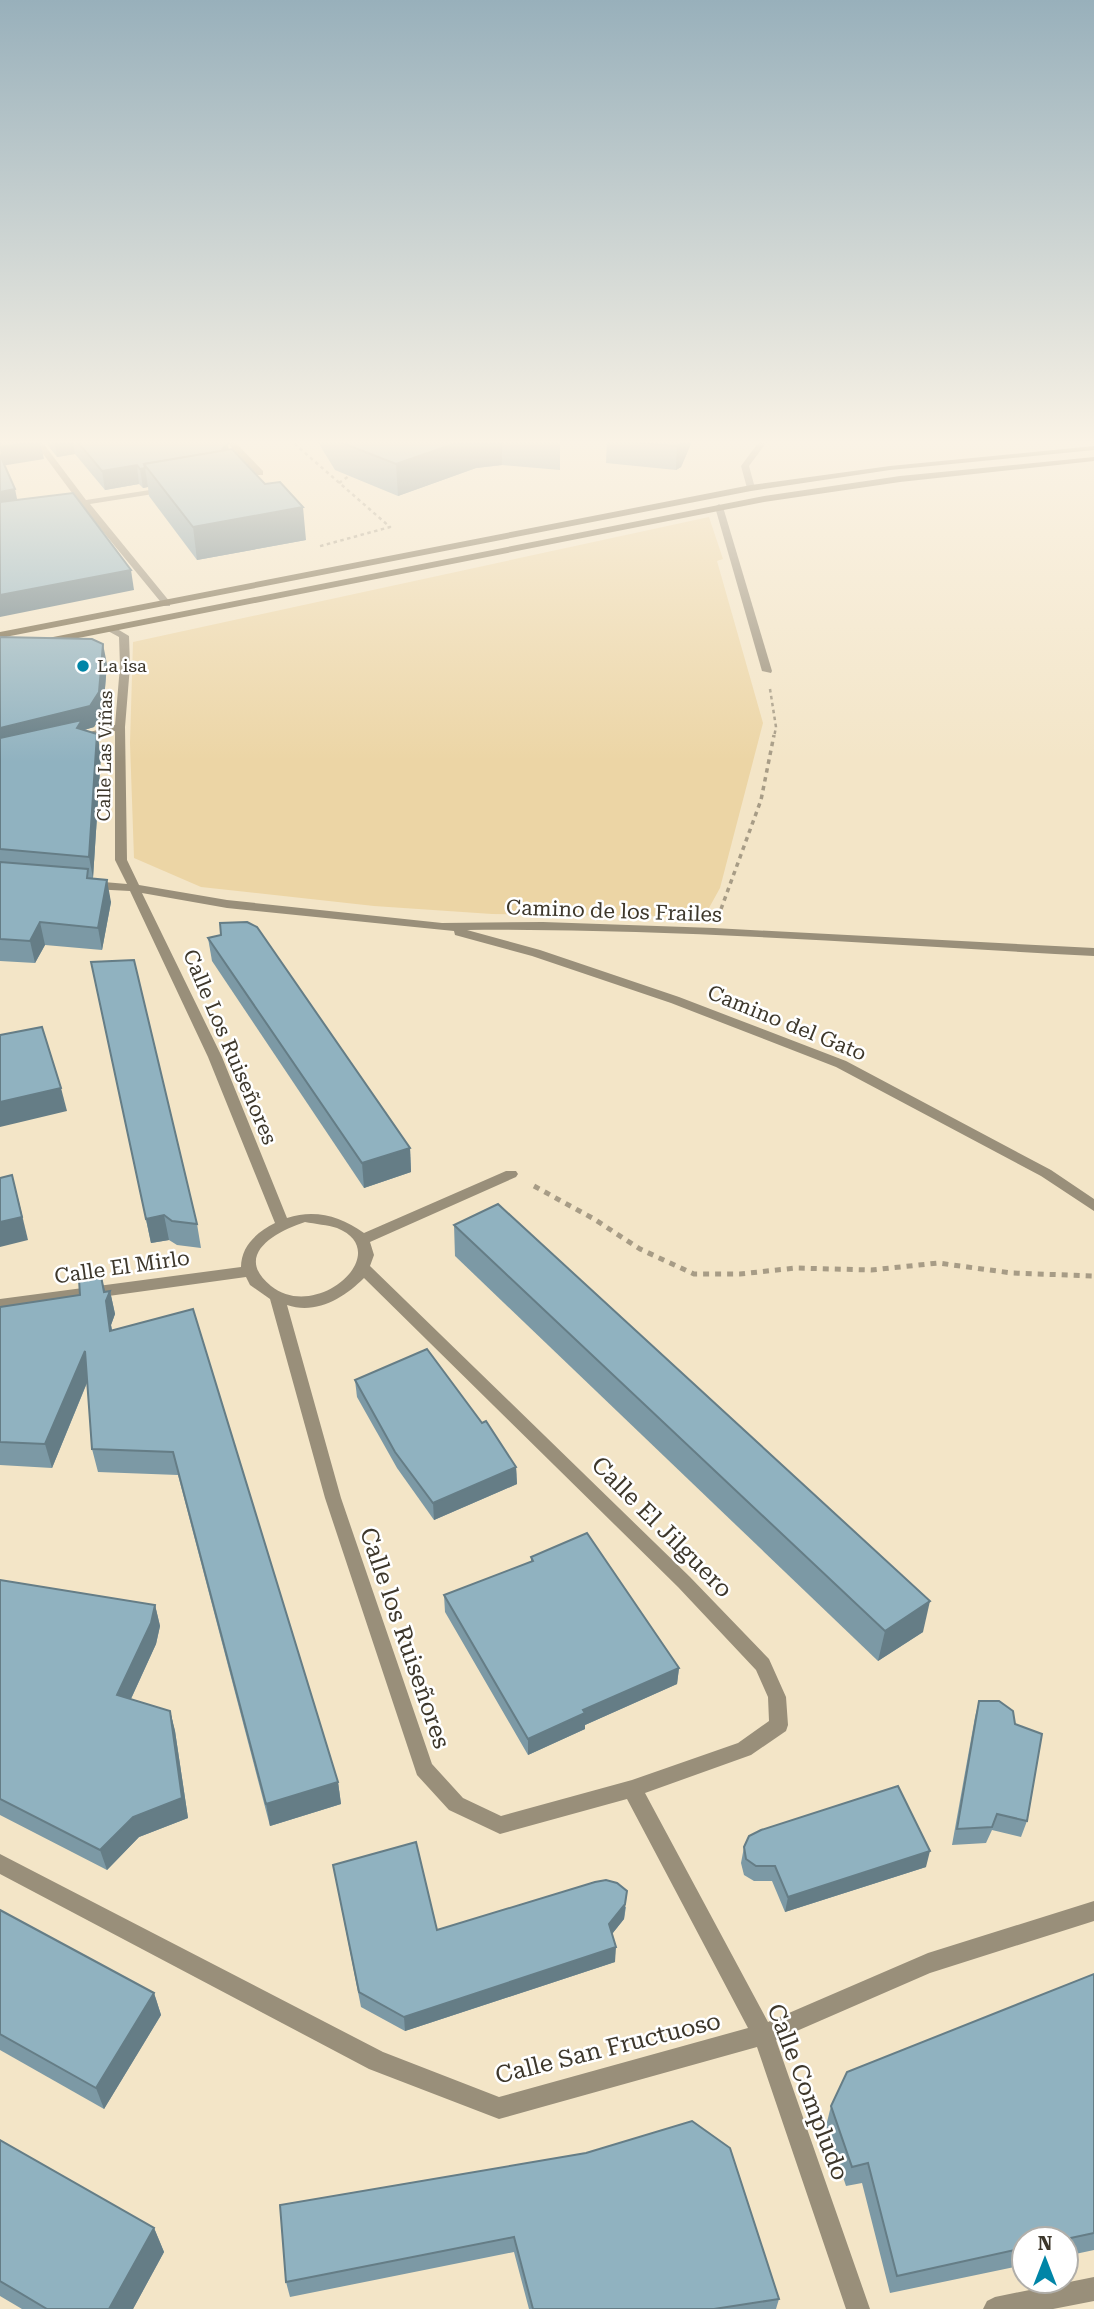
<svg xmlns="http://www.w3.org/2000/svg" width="1094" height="2309" font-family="'Roboto Serif',serif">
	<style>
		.green { fill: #ecd5a5 }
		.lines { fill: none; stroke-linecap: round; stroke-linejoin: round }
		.path-far2 { stroke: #a79c86; stroke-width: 2.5; stroke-dasharray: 3.5 3.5; stroke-linecap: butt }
		.path-far1 { stroke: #a79c86; stroke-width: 3.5; stroke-dasharray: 4.5 4.5; stroke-linecap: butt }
		.path { stroke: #a79c86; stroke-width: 5; stroke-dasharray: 6 6; stroke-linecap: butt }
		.service { fill: #998f7a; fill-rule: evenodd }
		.pedestrian { fill: #998f7a; fill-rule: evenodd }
		.minor { fill: #998f7a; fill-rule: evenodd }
		.secondary { fill: #736546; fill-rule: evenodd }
		.wall { fill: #7c99a5 }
		.shaded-wall { fill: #657d86 }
		.building { fill: #90b2c0; stroke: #657d86; stroke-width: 2 }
		.poi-dot { fill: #0085a7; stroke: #fff; stroke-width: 2.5 }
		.labels { text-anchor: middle; stroke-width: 5; stroke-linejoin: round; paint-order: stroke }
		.far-poi-label { font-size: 18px; fill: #3d372b; stroke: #fff; text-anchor: start }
		.far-street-label { font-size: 18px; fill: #3d372b; stroke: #fff }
		.street-label { font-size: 21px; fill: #3d372b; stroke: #fff }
		.near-street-label { font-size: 24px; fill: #3d372b; stroke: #fff }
	</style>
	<rect width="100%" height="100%" fill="#f3e5c7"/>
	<path class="green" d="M 709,517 L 723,559 L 717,561 L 763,723 L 720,888 L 704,917 L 492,914 L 374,906 L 201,887 L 134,858 L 130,743 L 133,642 Z"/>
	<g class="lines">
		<g class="path-far2">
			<path d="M 289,439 L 390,527 L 317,547"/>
			<path d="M 339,483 L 353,473"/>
			<path d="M 770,689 L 776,727 L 774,737"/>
		</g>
		<path class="path-far1" d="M 721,909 L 761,800 L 774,735"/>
		<path class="path" d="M 534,1186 L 594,1219 L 640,1249 L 694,1274 L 740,1274 L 795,1268 L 871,1270 L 938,1263 L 1012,1273 L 1094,1276"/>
		<path class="service" d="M 719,504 L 723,507 L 772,671 L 771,673 L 762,671 L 715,507 Z"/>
		<path class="pedestrian" d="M 1094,2277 L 1094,2301 L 1053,2309 L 983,2309 L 987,2301 L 995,2297 Z"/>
		<g class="minor">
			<path d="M 32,439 L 40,439 L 86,500 L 169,487 L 170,489 L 166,492 L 90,504 L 170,602 L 170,606 L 164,606 L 82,506 L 62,508 L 62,504 L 78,501 Z"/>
			<path d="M 224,439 L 232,439 L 263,471 L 263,475 L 257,475 Z"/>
			<path d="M 761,439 L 769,439 L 749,466 L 755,488 L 751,491 L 747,488 L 741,466 Z"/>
			<path d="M 108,627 L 114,627 L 129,636 L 130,666 L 125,727 L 127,860 L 139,885 L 227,900 L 442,923 L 543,922 L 714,928 L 1094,948 L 1094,956 C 885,945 676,928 467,930 L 540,950 L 679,997 L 846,1061 L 1051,1170 L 1094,1199 L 1094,1211 L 1041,1176 L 836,1067 L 671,1003 L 532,956 L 455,935 L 454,931 L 227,908 L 142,893 L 222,1057 L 287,1218 C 315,1209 340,1216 364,1233 L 506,1171 L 516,1171 L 518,1174 L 516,1177 L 370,1242 L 374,1255 L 370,1266 L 690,1577 L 769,1659 L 786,1697 L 788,1725 L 786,1731 L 751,1755 L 645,1793 L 768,2022 L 928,1953 L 1094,1901 L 1094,1921 L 930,1973 L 776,2040 L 870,2309 L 846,2309 L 757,2047 L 499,2119 L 369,2069 L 0,1874 L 0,1854 L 383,2052 L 499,2097 L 748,2028 L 627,1799 L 500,1834 L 449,1810 L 417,1775 L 325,1498 L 270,1299 L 250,1285 L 246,1277 L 0,1311 L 0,1299 L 241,1267 C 241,1246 257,1232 275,1223 L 208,1057 L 130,891 L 92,889 L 86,885 L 92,881 L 127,884 L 115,860 L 115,731 L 77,740 L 72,737 L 115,725 L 120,666 L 119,637 L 108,631 ZM 305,1222 C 315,1224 328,1225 337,1228 C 396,1252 317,1323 271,1286 C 233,1255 275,1232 305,1222 ZM 364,1278 L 678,1587 L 756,1670 L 768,1697 L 769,1721 L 738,1743 L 632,1780 L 501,1816 L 463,1798 L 432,1764 L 341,1498 L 287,1305 C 316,1315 344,1298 364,1278 Z"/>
		</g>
		<g class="secondary">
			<path d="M 1094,446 L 1094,450 L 890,470 L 751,491 L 0,638 L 0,632 L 751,485 L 890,466 Z"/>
			<path d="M 1094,457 L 1094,461 L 900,482 L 764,502 L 43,645 L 38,642 L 43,639 L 764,496 L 900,476 Z"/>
		</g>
	</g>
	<g class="wall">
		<path d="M 43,439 L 223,439 L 228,443 L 228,450 L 306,540 L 197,560 L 149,496 L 148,487 L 143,488 L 139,484 L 105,490 L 75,454 L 57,457 Z"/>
		<path d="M 316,439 L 560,439 L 560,470 L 502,465 L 476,468 L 398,496 L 335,470 Z"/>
		<path d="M 607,439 L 693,439 L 681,467 L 676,470 L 606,463 Z"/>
		<path d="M 0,637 L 107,664 L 103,712 L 94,727 L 84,730 L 97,734 L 101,754 L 93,878 L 111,902 L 102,950 L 45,945 L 35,963 L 0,961 Z"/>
		<path d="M 208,938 L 410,1148 L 411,1172 L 364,1188 L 212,961 Z"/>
		<path d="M 91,962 L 197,1224 L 201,1248 L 177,1245 L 169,1240 L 151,1243 Z"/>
		<path d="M 454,1225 L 923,1632 L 878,1661 L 455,1256 Z"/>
		<path d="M 110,1291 L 115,1314 L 111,1325 L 112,1330 L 338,1782 L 341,1804 L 270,1826 L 178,1475 L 98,1472 L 92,1449 L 87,1383 L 52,1468 L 0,1465 L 0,1307 Z"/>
		<path d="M 355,1380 L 482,1423 L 516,1467 L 517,1484 L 434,1520 L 397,1468 L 357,1397 Z"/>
		<path d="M 531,1557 L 679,1668 L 677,1684 L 585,1725 L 585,1729 L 528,1755 L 445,1612 L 444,1595 L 531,1562 Z"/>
		<path d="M 0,1580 L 155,1605 L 160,1626 L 156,1644 L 131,1699 L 170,1711 L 175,1731 L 188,1818 L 139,1837 L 107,1870 L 0,1815 Z"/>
		<path d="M 979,1701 L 1027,1821 L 1021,1837 L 992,1830 L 986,1843 L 952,1845 L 975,1717 Z"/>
		<path d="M 744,1847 L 926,1867 L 785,1912 L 772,1881 L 754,1881 L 744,1875 L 741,1863 Z"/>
		<path d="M 333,1865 L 437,1930 L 626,1907 L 624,1919 L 612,1934 L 615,1962 L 405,2031 L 361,2007 Z"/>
		<path d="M 0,1910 L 154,1993 L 161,2015 L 104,2109 L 0,2050 Z"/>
		<path d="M 1094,1974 L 1094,2250 L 1066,2256 L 1066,2239 L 1024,2239 L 1024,2265 L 890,2293 L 862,2183 L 846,2186 L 826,2126 L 831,2106 Z"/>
		<path d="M 0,2140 L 154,2228 L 164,2252 L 133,2309 L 22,2309 L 0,2296 Z"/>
		<path d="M 586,2153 L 779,2299 L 776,2309 L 529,2309 L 514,2252 L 290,2297 L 286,2282 Z"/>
	</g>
	<g class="shaded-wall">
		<path d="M 54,439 L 73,439 L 75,454 L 57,457 Z"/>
		<path d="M 468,439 L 502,439 L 502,465 L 476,468 L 398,496 L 396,464 Z"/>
		<path d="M 684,439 L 693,439 L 681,467 L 676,470 L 677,446 Z"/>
		<path d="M 40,441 L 44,459 L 1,466 L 0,447 Z"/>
		<path d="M 228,443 L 230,462 L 222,449 Z"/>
		<path d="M 137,465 L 139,484 L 105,490 L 102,471 Z"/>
		<path d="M 145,468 L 148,487 L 143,488 L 140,469 Z"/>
		<path d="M 15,489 L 19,508 L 0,512 L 0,492 Z"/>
		<path d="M 303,507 L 306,540 L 197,560 L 193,527 Z"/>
		<path d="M 131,570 L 134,590 L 0,617 L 0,595 Z"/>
		<path d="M 103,644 L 107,664 L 103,712 L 94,727 L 84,730 L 86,740 L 0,750 L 0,728 Z"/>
		<path d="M 97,734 L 101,754 L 93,878 L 89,857 Z"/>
		<path d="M 107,880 L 111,902 L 102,950 L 98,928 Z"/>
		<path d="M 40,922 L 45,945 L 35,963 L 30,941 Z"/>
		<path d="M 61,1088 L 67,1111 L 0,1127 L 0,1102 Z"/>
		<path d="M 410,1148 L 411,1172 L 364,1188 L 362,1163 Z"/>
		<path d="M 18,1198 L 28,1240 L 0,1247 L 0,1222 Z"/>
		<path d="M 164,1215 L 169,1240 L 151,1243 L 146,1219 Z"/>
		<path d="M 101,1276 L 107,1299 L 110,1291 L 115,1314 L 111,1325 L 116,1354 L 110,1331 Z"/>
		<path d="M 85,1351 L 90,1375 L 52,1468 L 45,1444 Z"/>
		<path d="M 516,1467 L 517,1484 L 434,1520 L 433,1503 Z"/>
		<path d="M 930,1601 L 923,1632 L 878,1661 L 885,1631 Z"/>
		<path d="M 155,1605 L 160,1626 L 156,1644 L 123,1716 L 117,1695 Z"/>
		<path d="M 679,1668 L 677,1684 L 585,1725 L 585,1729 L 528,1755 L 528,1739 L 583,1710 Z"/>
		<path d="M 170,1711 L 175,1731 L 188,1818 L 139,1837 L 107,1870 L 100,1850 Z"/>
		<path d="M 338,1782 L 341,1804 L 270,1826 L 266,1804 Z"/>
		<path d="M 930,1851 L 926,1867 L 785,1912 L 788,1897 Z"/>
		<path d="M 627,1891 L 624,1919 L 608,1939 L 609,1924 Z"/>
		<path d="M 616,1947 L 615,1962 L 405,2031 L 404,2017 Z"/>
		<path d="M 154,1993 L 161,2015 L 104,2109 L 96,2088 Z"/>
		<path d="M 154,2228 L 164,2252 L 133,2309 L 109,2309 Z"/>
	</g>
	<g class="building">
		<path d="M 0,439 L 39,439 L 40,441 L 0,447 Z"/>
		<path d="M 75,439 L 223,439 L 228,443 L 222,449 L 223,451 L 144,464 L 145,468 L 140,469 L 137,465 L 102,471 Z"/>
		<path d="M 332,439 L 468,439 L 396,464 Z"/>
		<path d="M 607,439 L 684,439 L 682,443 L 677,446 L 606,440 Z"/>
		<path d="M 232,449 L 265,484 L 280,482 L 303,507 L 193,527 L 144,464 Z"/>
		<path d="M 0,455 L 15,489 L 0,492 Z"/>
		<path d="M 73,493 L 131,570 L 0,595 L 0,502 Z"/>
		<path d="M 0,637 L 92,639 L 103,644 L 99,692 L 90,706 L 0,728 Z"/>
		<path d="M 82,720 L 77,728 L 97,734 L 89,857 L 0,849 L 0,738 Z"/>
		<path d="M 0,862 L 88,869 L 87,878 L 107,880 L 98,928 L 40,922 L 30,941 L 0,939 Z"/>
		<path d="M 247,922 L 257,927 L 410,1148 L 362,1163 L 208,938 L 221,935 L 220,923 Z"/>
		<path d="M 134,960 L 197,1224 L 172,1221 L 164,1215 L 146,1219 L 91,962 Z"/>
		<path d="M 42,1027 L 61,1088 L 0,1102 L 0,1035 Z"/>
		<path d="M 12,1175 L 22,1217 L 0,1222 L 0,1178 Z"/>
		<path d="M 498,1204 L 930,1601 L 885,1631 L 454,1225 Z"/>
		<path d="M 101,1276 L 104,1292 L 110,1291 L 106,1301 L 110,1331 L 193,1309 L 338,1782 L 266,1804 L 173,1452 L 92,1449 L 85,1351 L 45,1444 L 0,1442 L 0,1307 L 80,1295 L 79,1279 Z"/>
		<path d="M 427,1349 L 482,1423 L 486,1421 L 516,1467 L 433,1503 L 395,1452 L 355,1380 Z"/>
		<path d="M 587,1533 L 679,1668 L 583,1710 L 585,1713 L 528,1739 L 444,1595 L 533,1561 L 531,1557 Z"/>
		<path d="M 0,1580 L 155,1605 L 151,1623 L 117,1695 L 170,1711 L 182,1798 L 133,1817 L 100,1850 L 0,1799 Z"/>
		<path d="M 979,1701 L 999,1701 L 1013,1711 L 1015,1724 L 1042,1734 L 1027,1821 L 997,1814 L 992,1827 L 957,1829 Z"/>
		<path d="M 898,1786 L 930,1851 L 788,1897 L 775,1866 L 756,1866 L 746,1859 L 744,1847 L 749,1836 L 761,1830 Z"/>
		<path d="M 416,1842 L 437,1930 L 595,1882 L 606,1880 L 617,1883 L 627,1891 L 625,1904 L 609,1924 L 616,1947 L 404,2017 L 359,1992 L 333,1865 Z"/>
		<path d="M 0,1910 L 154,1993 L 96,2088 L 0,2034 Z"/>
		<path d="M 1094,1974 L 1094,2233 L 1066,2239 L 1024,2239 L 1024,2248 L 897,2276 L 868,2163 L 852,2167 L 831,2106 L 847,2072 Z"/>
		<path d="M 692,2121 L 730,2148 L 779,2299 L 714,2309 L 533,2309 L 514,2237 L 286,2282 L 280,2205 L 586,2153 Z"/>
		<path d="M 0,2140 L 154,2228 L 109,2309 L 47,2309 L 0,2281 Z"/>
	</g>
	<linearGradient id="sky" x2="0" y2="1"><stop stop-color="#98b0bb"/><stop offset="0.58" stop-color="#faf3e6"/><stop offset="1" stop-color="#faf3e6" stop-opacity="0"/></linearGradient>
	<rect width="1094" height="762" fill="url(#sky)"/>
	<circle class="poi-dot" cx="83" cy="666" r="7"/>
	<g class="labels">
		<g class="far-poi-label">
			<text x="97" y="672">La isa</text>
		</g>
		<g class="far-street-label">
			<text transform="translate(105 756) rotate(-89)" y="6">Calle Las Viñas</text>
		</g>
		<g class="street-label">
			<text transform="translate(614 911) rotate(2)" y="7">Camino de los Frailes</text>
			<text transform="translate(787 1023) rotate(22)" y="7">Camino del Gato</text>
			<text transform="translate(230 1047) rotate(67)" y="7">Calle Los Ruiseñores</text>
			<text transform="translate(122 1267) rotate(-8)" y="7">Calle El Mirlo</text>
		</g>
		<g class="near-street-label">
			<text transform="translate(662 1527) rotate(45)" y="8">Calle El Jilguero</text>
			<text transform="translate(405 1638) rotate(71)" y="8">Calle los Ruiseñores</text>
			<text transform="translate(608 2048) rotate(-14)" y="8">Calle San Fructuoso</text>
			<text transform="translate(808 2092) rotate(69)" y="8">Calle Compludo</text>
		</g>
	</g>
	<g transform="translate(1045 2260)"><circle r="33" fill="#ffffff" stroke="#b1afaa" stroke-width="2"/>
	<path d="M0-5L12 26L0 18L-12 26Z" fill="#0085a7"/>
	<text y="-10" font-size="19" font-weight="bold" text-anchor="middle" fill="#3d372b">N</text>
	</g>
</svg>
